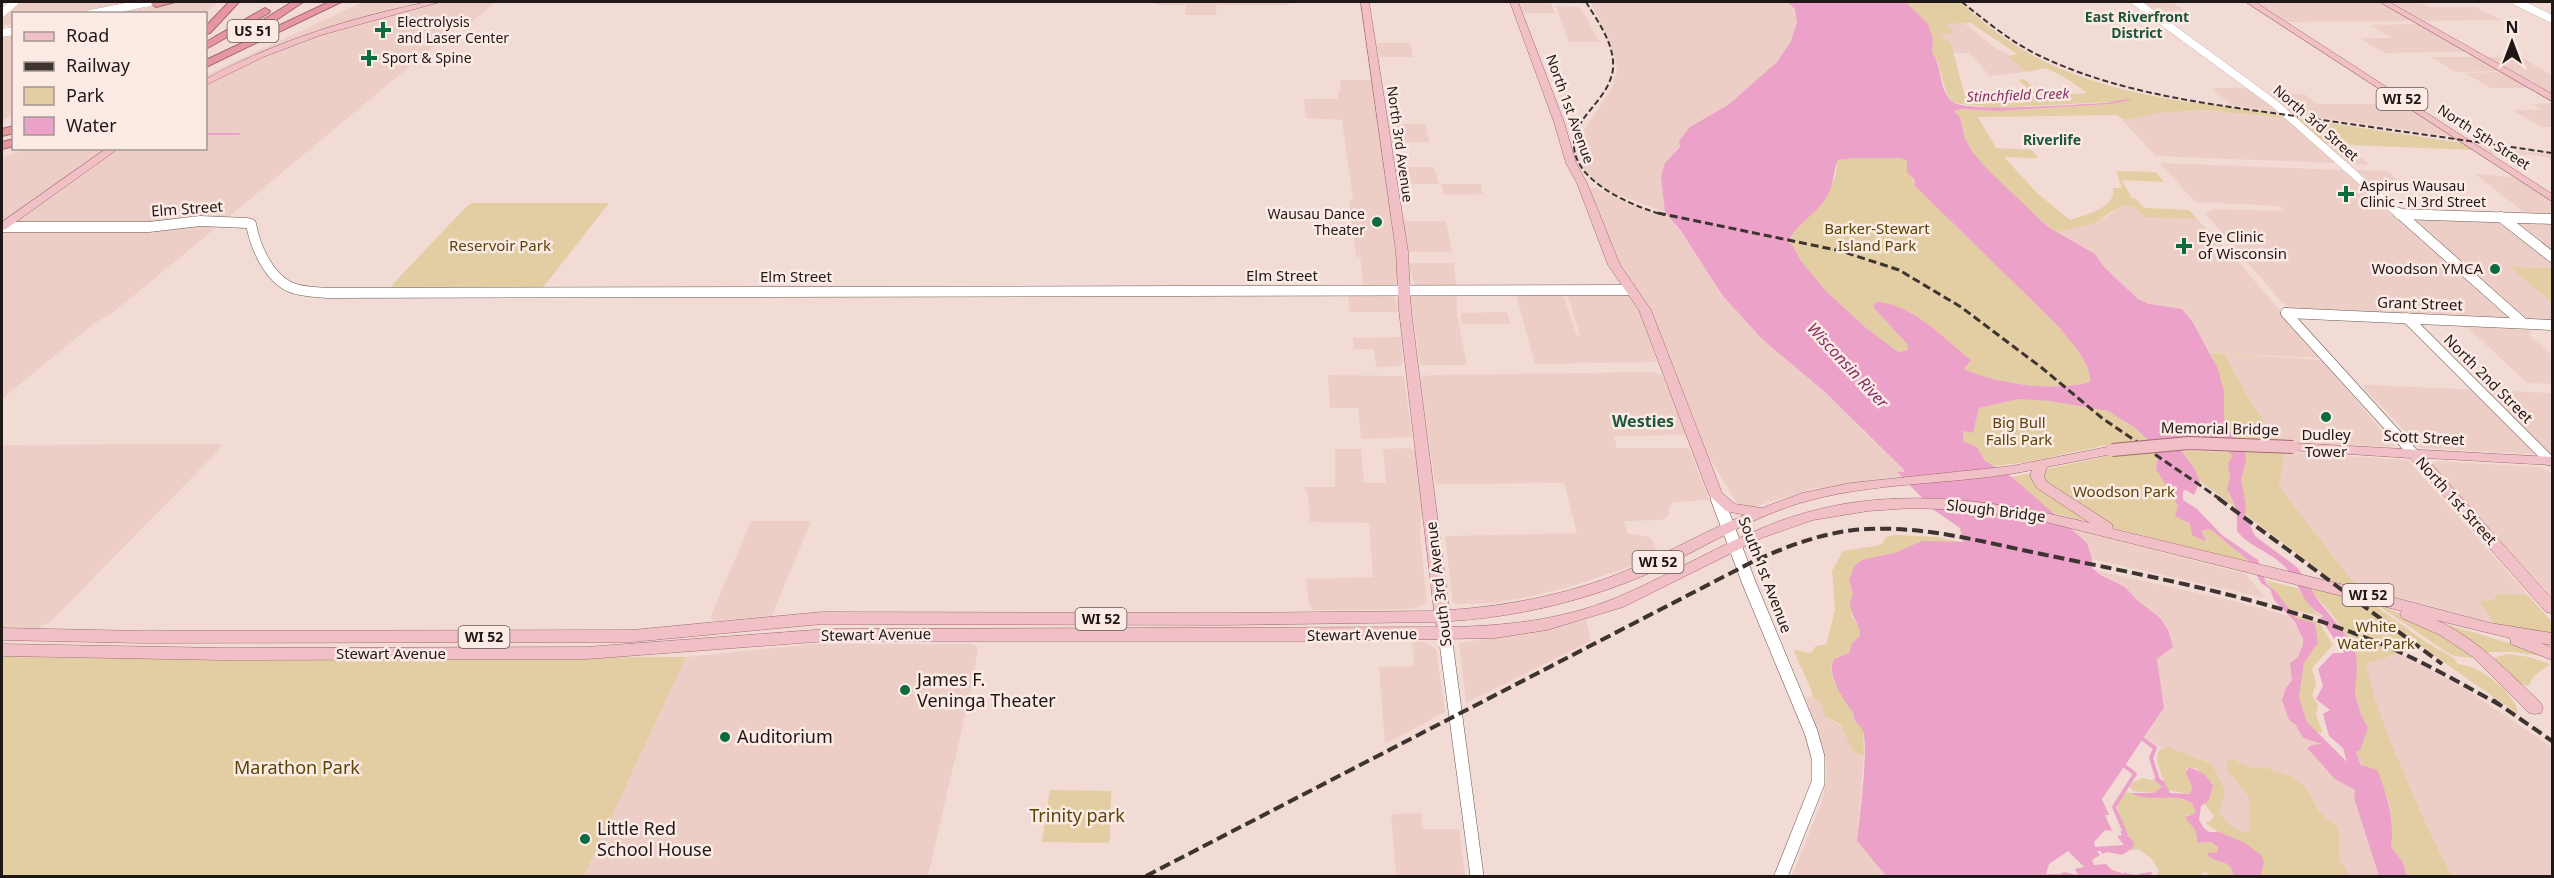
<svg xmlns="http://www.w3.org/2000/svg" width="2554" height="878" font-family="'Noto Sans',sans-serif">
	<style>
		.built { fill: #edcec6 }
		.green { fill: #e3cda2; fill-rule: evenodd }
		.water { fill: #eba1c8; fill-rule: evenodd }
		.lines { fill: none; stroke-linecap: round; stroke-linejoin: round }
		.stream-far1 { stroke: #eba1c8; stroke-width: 2 }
		.stream { stroke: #eba1c8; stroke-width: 4 }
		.minor-far2-casing { stroke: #6c5953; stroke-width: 8 }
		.minor-far1-casing { stroke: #6c5953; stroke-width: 11 }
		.minor-casing { stroke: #6c5953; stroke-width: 14 }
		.major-casing { stroke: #a16a70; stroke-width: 1 }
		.highway-casing { stroke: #a16a70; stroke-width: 2 }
		.minor-far2 { stroke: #fff; stroke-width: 8 }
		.minor-far1 { stroke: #fff; stroke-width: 10 }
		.minor { stroke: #fff; stroke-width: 13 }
		.major { fill: #f0c0c6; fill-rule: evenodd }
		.highway { fill: #e696a0; fill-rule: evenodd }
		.rail-far2 { stroke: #3d3330; stroke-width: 2; stroke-dasharray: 6 3; stroke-linecap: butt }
		.rail-far1 { stroke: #3d3330; stroke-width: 3; stroke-dasharray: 8 4; stroke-linecap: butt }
		.rail { stroke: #3d3330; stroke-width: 4; stroke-dasharray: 11 5; stroke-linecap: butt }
		.major-bridge-casing { stroke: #a16a70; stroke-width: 14; stroke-linecap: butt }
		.major-bridge { stroke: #f0c0c6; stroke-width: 12 }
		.poi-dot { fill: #0b6c41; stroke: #fceae5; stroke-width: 2 }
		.labels { text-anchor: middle; stroke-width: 5; stroke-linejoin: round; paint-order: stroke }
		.far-neighbourhood-label { font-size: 14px; font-weight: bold; fill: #1c5739; stroke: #fceae5 }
		.far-poi-label { font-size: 14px; fill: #201816; stroke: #fceae5; text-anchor: start }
		.shield { fill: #fceae5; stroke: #625754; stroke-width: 1.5 }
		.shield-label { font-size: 14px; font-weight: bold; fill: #201816 }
		.far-water-label { font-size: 14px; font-style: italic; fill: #863164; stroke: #fceae5 }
		.far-street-label { font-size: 14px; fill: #201816; stroke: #fceae5 }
		.street-label { font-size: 15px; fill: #201816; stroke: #fceae5 }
		.park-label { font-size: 15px; fill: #5c4409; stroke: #fceae5 }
		.poi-label { font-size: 15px; fill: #201816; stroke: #fceae5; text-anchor: start }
		.water-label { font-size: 16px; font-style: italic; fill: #863164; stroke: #fceae5 }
		.neighbourhood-label { font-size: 16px; font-weight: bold; fill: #1c5739; stroke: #fceae5 }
		.near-poi-label { font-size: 18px; fill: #201816; stroke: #fceae5; text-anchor: start }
		.near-park-label { font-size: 18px; fill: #5c4409; stroke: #fceae5 }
	</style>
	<rect width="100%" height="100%" fill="#f2dbd5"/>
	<g class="built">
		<path d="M 19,2 L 144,2 L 83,13 L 14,14 L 13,24 L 2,25 L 2,17 Z"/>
		<path d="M 178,2 L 218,2 L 204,13 L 114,14 Z"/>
		<path d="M 363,2 L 496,2 L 465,27 L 457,27 L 142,289 L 112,313 L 93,324 L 2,399 L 2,295 L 78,294 L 2,295 L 2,158 L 26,149 L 206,148 L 206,75 Z"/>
		<path d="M 1152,2 L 1291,2 L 1287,5 L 1217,5 L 1216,15 L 1185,15 L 1186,5 L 1157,5 L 1153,4 Z"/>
		<path d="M 1518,2 L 1584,2 L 1585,4 L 1551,3 L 1555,13 L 1522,13 Z"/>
		<path d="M 1590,2 L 1788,2 L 1797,16 L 1797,22 L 1791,41 L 1777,62 L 1728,105 L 1688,130 L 1679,141 L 1680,147 L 1675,151 L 1661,177 L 1665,212 L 1613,193 L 1598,184 L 1581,165 L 1578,151 L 1579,137 L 1612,88 L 1617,70 L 1611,44 Z"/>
		<path d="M 2141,2 L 2172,2 L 2192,16 L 2160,16 Z"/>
		<path d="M 2254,2 L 2379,2 L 2412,21 L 2287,22 Z"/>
		<path d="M 2389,2 L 2420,2 L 2430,7 L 2475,7 L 2501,20 L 2424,21 Z"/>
		<path d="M 1556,6 L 1580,7 L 1600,42 L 1569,42 Z"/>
		<path d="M 1964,23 L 1998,50 L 2012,56 L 2009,56 L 2026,72 L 1990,76 L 1969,53 L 1953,53 L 1951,44 L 1939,34 L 1955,33 L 1944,24 Z"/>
		<path d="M 2417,24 L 2466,52 L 2384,53 L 2360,38 L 2392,38 L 2370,25 Z"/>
		<path d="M 13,32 L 13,115 L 2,120 L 2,35 Z"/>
		<path d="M 1376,43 L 1410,43 L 1413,57 L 1380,57 Z"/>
		<path d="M 2520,56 L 2552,76 L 2552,94 L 2487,57 Z"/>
		<path d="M 2431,57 L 2473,57 L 2501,71 L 2456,72 Z"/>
		<path d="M 2503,72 L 2529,88 L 2491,88 L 2465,73 Z"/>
		<path d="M 1340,80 L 1372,80 L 1398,272 L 1396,287 L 1364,287 L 1360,257 L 1356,257 L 1349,200 L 1353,200 L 1342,120 L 1306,118 L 1304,99 L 1338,99 L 1338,91 L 1341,90 Z"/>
		<path d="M 2212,88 L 2250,88 L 2280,112 L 2231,105 Z"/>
		<path d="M 2266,94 L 2304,94 L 2317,104 L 2404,104 L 2454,137 L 2289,113 Z"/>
		<path d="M 2552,103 L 2552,127 L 2541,127 L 2512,110 L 2542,110 L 2533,104 Z"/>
		<path d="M 2202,110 L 2286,118 L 2336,163 L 2156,156 L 2122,120 L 2159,113 Z"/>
		<path d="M 1393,124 L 1426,124 L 1429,142 L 1392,142 L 1389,126 Z"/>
		<path d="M 2475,145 L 2552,155 L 2552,161 L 2547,157 L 2532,155 L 2492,155 Z"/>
		<path d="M 2328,146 L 2349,147 L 2370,165 L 2348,163 Z"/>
		<path d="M 2160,163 L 2344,170 L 2508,318 L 2290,308 L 2280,300 L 2205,213 L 2213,209 L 2284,211 L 2279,206 L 2195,202 Z"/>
		<path d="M 1395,167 L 1434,167 L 1439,184 L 1398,184 Z"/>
		<path d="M 2355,170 L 2387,171 L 2411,191 L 2377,190 Z"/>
		<path d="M 2475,174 L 2513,177 L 2552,202 L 2552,214 L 2526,214 Z"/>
		<path d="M 1441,184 L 1481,184 L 1483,194 L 1444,195 Z"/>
		<path d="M 1589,188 L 1596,188 L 1644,210 L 1669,217 L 1701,259 L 1723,296 L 1762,339 L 1825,392 L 1905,472 L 1897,473 L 1900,477 L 1812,489 L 1753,507 L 1737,503 L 1709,457 L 1652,312 L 1618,263 Z"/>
		<path d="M 2122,205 L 2135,208 L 2145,217 L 2197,219 L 2240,264 L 2321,358 L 2210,353 L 2185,311 L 2149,304 L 2138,299 L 2104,267 L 2095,254 L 2057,232 L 2105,218 Z"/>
		<path d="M 2410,217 L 2503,222 L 2552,262 L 2552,268 L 2511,267 L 2552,302 L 2552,321 L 2525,319 Z"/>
		<path d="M 2515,220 L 2552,222 L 2552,253 L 2515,223 Z"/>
		<path d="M 1403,221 L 1446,221 L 1452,252 L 1408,252 Z"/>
		<path d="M 1409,263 L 1454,263 L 1456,286 L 1414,285 Z"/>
		<path d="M 1348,294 L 1395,295 L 1398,312 L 1349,312 Z"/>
		<path d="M 1457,294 L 1457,315 L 1467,365 L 1420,365 L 1410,296 Z"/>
		<path d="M 1563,294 L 1577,336 L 1580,335 L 1567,294 L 1628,294 L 1643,318 L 1657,362 L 1535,364 L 1516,295 Z"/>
		<path d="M 1507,312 L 1510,324 L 1462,324 L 1461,313 Z"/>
		<path d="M 2466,326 L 2529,330 L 2531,332 L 2529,335 L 2552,355 L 2552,384 L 2527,383 Z"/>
		<path d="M 1401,337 L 1403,362 L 1401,366 L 1376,367 L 1374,349 L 1354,349 L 1353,338 Z"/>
		<path d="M 2225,355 L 2322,360 L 2396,447 L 2280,442 L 2253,406 Z"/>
		<path d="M 1654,372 L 1663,376 L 1686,435 L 1614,436 L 1617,448 L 1689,448 L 1709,500 L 1674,502 L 1669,507 L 1669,515 L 1663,520 L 1624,521 L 1628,534 L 1640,535 L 1651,538 L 1657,550 L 1654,555 L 1626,568 L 1566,588 L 1527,597 L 1495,603 L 1453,604 L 1445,536 L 1577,533 L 1564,483 L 1435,484 L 1420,377 L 1431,375 Z"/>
		<path d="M 1328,375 L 1404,376 L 1412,437 L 1361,439 L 1358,408 L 1330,408 Z"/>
		<path d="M 2368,385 L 2552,393 L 2552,455 L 2421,448 L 2364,388 L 2364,385 Z"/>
		<path d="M 221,444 L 220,449 L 51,621 L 37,628 L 2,628 L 2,445 Z"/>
		<path d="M 1409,448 L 1415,451 L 1422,509 L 1420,534 L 1427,603 L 1412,609 L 1313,610 L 1309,605 L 1306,579 L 1373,577 L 1369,523 L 1310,522 L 1308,495 L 1304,487 L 1335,487 L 1335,449 L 1361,449 L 1364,483 L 1386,483 L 1383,449 Z"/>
		<path d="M 2285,452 L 2408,460 L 2528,595 L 2498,594 L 2493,600 L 2481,601 L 2493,623 L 2362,588 L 2349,577 L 2279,486 Z"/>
		<path d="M 2436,461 L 2541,467 L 2552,473 L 2552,597 L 2432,464 Z"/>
		<path d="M 751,521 L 811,521 L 772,616 L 714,621 L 711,619 L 711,616 Z"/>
		<path d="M 2068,528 L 2246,574 L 2265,598 L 2092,559 L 2087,543 Z"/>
		<path d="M 2094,570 L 2234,601 L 2289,616 L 2292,619 L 2301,633 L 2303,644 L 2299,657 L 2291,661 L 2292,680 L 2283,699 L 2289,720 L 2295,724 L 2303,738 L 2322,744 L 2323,746 L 2312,747 L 2309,750 L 2323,767 L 2355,790 L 2354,798 L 2379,876 L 2349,876 L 2340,860 L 2339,835 L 2336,825 L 2319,812 L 2306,788 L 2293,777 L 2264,767 L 2250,768 L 2235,759 L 2230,759 L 2232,777 L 2249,797 L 2249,830 L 2244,833 L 2231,826 L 2220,814 L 2225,790 L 2212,764 L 2174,749 L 2161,748 L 2145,738 L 2164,708 L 2157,659 L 2173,646 L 2155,614 L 2137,600 L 2125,587 Z"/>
		<path d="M 1586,620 L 1591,641 L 1466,703 L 1459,643 L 1514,635 Z"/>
		<path d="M 1412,641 L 1426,642 L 1436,649 L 1445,712 L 1385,744 L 1379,667 L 1414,666 Z"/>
		<path d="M 814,644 L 972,644 L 978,648 L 973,681 L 928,876 L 584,876 L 686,657 Z"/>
		<path d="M 2400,653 L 2464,688 L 2552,747 L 2552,876 L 2452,876 L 2431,837 L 2371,694 L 2366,664 Z"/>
		<path d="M 1805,697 L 1813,697 L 1821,703 L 1829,719 L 1842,727 L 1853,752 L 1864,756 L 1857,841 L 1886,876 L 1792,876 L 1822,801 L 1827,774 L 1823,746 Z"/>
		<path d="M 1421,813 L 1423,829 L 1459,829 L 1465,876 L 1396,876 L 1391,814 Z"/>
	</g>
	<g class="green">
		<path d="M 1906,2 L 1961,2 C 2028,68 2105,90 2196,103 C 2218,106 2270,110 2286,118 L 2204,110 L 2159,113 L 2125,120 L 2116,115 L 1978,117 L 1996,148 L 2032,150 L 2038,158 L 2004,157 L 2037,193 L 2070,220 C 2085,215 2117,208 2113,188 L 2122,188 L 2116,171 L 2156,172 L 2164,182 L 2122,180 L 2132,198 L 2135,198 L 2144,208 L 2189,210 L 2197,219 L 2145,217 L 2135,208 L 2122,205 L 2094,223 L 2057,232 L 2048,227 L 1990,173 L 1974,154 L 1965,139 L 1960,117 L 1953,111 L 1963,109 L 1997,111 L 2110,104 L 2126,101 L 1995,108 L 1954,103 L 1947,95 L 1938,62 L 1932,53 L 1933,39 L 1928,24 ZM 1971,23 L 2017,54 L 2008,56 L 2026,72 L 2046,68 L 2066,78 L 2087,93 L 2043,96 L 2024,79 L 2019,80 L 2035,96 L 1965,96 L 1951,44 L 1940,34 L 1956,33 L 1945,24 Z"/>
		<path d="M 2295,118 L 2462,143 L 2473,150 L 2325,144 Z"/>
		<path d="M 1856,158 L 1901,158 L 1907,161 L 1915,186 L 2058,326 C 2069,340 2092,363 2090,382 C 2056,392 1995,384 1964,369 L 1971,360 L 1910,312 L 1876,302 L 1873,307 L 1907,344 L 1908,350 L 1898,352 L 1865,327 L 1827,292 L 1801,261 L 1793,246 L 1787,242 L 1803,220 L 1820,206 L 1835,178 L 1838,160 Z"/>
		<path d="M 472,203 L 609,203 L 542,289 L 392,288 L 393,284 L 466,207 Z"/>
		<path d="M 2510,267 L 2552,268 L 2552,302 Z"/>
		<path d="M 2210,353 L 2322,360 L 2225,355 L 2253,406 L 2280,442 L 2235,439 L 2224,419 L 2221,379 Z"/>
		<path d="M 2019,399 L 2044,400 L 2108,411 L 2134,427 L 2155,446 L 2158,453 L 2156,469 L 2179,506 L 2177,517 L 2192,526 L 2192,535 L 2204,541 L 2206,538 L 2201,531 L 2210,529 L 2250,562 L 2050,512 L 2012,477 L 2112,455 L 2106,445 L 2027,462 L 1995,466 L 1984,460 L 1977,447 L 1963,441 L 1963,431 L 1973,433 L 1979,408 Z"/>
		<path d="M 2244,450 L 2285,452 L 2279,486 L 2349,577 L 2362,588 L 2334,582 L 2245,514 C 2246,502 2241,491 2241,479 C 2242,467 2246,462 2244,450 Z"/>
		<path d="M 2182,451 L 2231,452 L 2232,456 L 2228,464 L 2230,479 L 2228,492 L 2236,508 L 2200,481 L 2194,468 Z"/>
		<path d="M 1895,535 L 1936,537 L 1961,542 L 1957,544 L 1922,541 L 1894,553 L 1857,563 L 1849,580 L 1853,594 L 1851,615 L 1860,629 L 1860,636 L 1854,641 L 1849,653 L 1834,659 C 1823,682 1852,700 1854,720 L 1863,729 L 1864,756 L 1853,752 L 1841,725 L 1825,716 L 1821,703 L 1813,697 C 1809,680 1799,667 1794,650 L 1811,653 L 1816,646 L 1826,644 L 1827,642 L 1835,609 L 1832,571 L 1843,551 L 1881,545 L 1886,537 Z"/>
		<path d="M 2265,580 L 2297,588 L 2316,613 L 2324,617 L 2289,609 Z"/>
		<path d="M 2302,580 L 2370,602 L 2427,643 L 2454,658 L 2457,663 C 2462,666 2467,665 2471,667 C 2488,673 2516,695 2518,714 L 2421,646 L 2366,664 C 2373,701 2387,733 2402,768 C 2417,805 2433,841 2452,876 L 2407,876 L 2403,862 L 2391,847 C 2393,835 2392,805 2386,795 C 2376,778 2363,772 2356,751 L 2368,728 L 2361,715 L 2355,694 L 2355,649 L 2334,617 Z"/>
		<path d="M 2498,594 L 2528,595 L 2552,622 L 2552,634 L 2493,623 L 2480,601 L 2493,600 Z"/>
		<path d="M 2376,604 L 2419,621 L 2474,655 L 2473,658 L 2454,656 L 2445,651 Z"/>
		<path d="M 2293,614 L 2319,622 L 2333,645 L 2312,668 L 2316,684 L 2312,696 L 2318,705 L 2316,715 L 2323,733 L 2316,732 L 2307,722 L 2299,697 L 2304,663 L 2318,643 L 2314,627 L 2296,618 Z"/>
		<path d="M 2448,625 L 2506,642 L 2542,656 L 2514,652 L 2486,652 Z"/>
		<path d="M 2508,654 L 2529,657 L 2550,664 L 2535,675 L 2528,686 L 2516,683 L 2493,658 Z"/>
		<path d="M 2,657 L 203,659 L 686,657 L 584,876 L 2,876 Z"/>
		<path d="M 2168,747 L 2212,764 L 2225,790 L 2220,814 L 2231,826 L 2244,833 L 2249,830 L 2249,797 L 2227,770 L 2227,762 L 2232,758 L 2250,768 L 2264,767 L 2293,777 L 2306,788 L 2319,812 L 2336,825 L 2339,835 L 2340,860 L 2350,876 L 2261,876 L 2264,862 C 2245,836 2224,841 2205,822 L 2211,821 L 2214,816 L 2204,803 L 2209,800 L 2212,790 L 2211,782 L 2196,768 L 2186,769 L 2192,787 L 2190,794 L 2168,790 C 2164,777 2153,764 2159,750 Z"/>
		<path d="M 2143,778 L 2156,781 L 2162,787 L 2153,793 L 2133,791 L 2130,787 L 2132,783 Z"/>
		<path d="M 1050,790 L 1111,791 L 1110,841 L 1107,843 L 1042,842 Z"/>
		<path d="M 2126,792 L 2145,797 L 2168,795 L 2192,803 L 2196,813 L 2186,816 L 2195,830 L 2196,837 L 2202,843 L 2211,842 L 2217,845 L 2217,852 L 2207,854 L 2208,856 C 2219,864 2233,860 2233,876 L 2210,876 L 2205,871 L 2201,876 L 2157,876 L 2159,871 L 2152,859 L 2139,849 L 2131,850 L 2134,843 L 2121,823 L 2117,804 Z"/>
	</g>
	<g class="water">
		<path d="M 1788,2 L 1906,2 L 1928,24 L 1933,39 L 1932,53 C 1943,66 1938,91 1953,102 C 1966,113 2081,104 2105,103 C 2114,102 2123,98 2132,100 L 2110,104 L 1997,111 L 1961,109 L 1954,111 L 1960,117 L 1965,139 L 1974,154 L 1989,171 L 2048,227 L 2095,254 L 2104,267 L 2138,299 L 2149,304 L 2182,309 L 2192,321 L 2218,369 L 2224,392 L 2224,419 L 2231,433 L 2245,451 L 2246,461 L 2241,480 L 2246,505 L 2245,514 L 2255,536 L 2298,568 L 2318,600 L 2352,643 L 2355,649 L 2357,666 L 2355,694 L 2361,715 L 2368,728 L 2360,750 L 2356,752 L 2361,765 L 2377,770 C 2387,794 2395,820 2391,847 L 2403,862 L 2407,876 L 2379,876 L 2354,798 L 2355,790 L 2335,779 L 2307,748 L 2312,745 L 2322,744 L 2303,738 L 2295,724 L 2289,720 L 2282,700 L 2286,688 L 2292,680 L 2290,663 L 2298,657 L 2303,644 L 2303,639 L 2295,622 L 2274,600 L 2270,589 L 2261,583 L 2249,561 L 2210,529 L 2201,531 L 2206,539 L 2204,541 L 2192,535 L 2190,524 L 2175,516 L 2178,506 L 2156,469 L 2158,453 L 2155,446 L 2134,427 L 2108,411 L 2050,401 L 2019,399 L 1979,408 L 1973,433 L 1963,431 L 1963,441 L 1977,447 L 1984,460 L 2012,477 L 2087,543 L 2092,559 L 2092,568 L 2101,575 L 2125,587 L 2137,600 L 2159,617 L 2168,630 L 2173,647 L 2157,659 L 2164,708 L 2102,799 L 2109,815 L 2105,815 L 2112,831 L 2105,830 L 2094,842 L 2095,847 L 2124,845 L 2117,836 L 2122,835 L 2120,831 L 2126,832 L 2134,843 L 2133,848 L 2122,855 L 2108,852 L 2102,854 L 2101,851 L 2097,851 L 2100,855 L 2092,860 L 2094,865 L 2106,864 L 2112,870 L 2124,874 L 2124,872 C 2136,877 2139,873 2151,872 L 2152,874 L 2150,876 L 1886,876 L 1857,841 C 1859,823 1870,741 1862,729 C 1860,725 1858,725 1856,722 C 1852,718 1855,714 1851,710 C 1843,698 1826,675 1834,659 L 1849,653 L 1852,643 L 1860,636 C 1861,621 1843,611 1853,594 L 1849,580 L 1855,565 L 1862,560 L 1894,553 L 1922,541 L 1963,542 L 1960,528 L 1934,510 L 1897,472 L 1904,472 L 1904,470 L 1825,392 L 1762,339 L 1723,296 L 1681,231 L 1665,212 L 1661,177 L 1665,163 L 1680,147 L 1679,141 L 1690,127 L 1728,105 L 1777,62 L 1791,41 L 1797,22 L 1795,10 ZM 1856,158 L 1901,158 L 1907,161 L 1907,172 L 1914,179 L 1915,186 L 2058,326 C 2069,340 2092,363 2090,382 C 2057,392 1995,384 1964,369 L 1971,360 C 1944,339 1912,303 1876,302 L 1873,307 L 1907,344 L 1908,350 L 1898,352 L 1865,327 L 1827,292 L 1801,261 L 1793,246 L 1788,242 C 1796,224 1819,212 1827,196 C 1834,185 1833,171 1838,160 ZM 2175,442 L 2227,449 L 2232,456 L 2228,464 L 2230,479 L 2227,489 L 2237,510 L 2237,531 C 2249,547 2269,551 2283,565 C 2301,581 2299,604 2324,616 L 2320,618 L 2344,653 L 2333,653 L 2318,669 L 2323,686 L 2316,699 L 2330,710 L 2323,714 L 2329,736 L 2343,748 L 2347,762 L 2307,722 L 2299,697 L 2304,663 L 2318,643 L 2315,623 L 2296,618 L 2276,592 L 2266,583 L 2258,560 L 2222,535 L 2197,509 L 2183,500 L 2183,491 L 2186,490 L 2194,495 L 2200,481 L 2194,468 ZM 2068,851 L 2084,867 L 2075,869 L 2078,875 L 2064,872 L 2059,874 L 2046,874 L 2049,864 Z"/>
		<path d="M 2189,768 C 2199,769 2209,777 2213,786 L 2209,800 L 2201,806 L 2199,820 L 2204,828 L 2209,832 L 2219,832 L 2245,843 L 2261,855 L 2264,862 L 2261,876 L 2233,876 C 2233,860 2219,864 2208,856 L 2208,853 L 2217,852 L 2218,847 L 2211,842 L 2198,843 L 2195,830 L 2185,817 L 2196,813 L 2192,803 C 2171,791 2150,804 2131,793 L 2153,793 L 2162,787 L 2153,779 L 2158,778 L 2164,781 L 2170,793 L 2190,794 L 2192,787 L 2186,772 Z"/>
	</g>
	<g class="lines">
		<path class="stream-far1" d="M 206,134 L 239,134"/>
		<g class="stream">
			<path d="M 2143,739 L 2155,748 L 2151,758 L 2158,780"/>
			<path d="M 2122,764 L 2135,774 L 2114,807 L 2126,835"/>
		</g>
		<defs>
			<g id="minor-far2">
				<path d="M 2136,2 L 2275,104 L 2400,215"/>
				<path d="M 2517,2 L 2552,19"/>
				<path d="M 2,13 L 15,2"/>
				<path d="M 90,14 L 150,2"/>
				<path d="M 2,33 L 14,31"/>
				<path d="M 2399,214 L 2417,215"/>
			</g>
			<g id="minor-far1">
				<path d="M 2399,213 L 2523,323"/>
				<path d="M 2399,214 L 2552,219"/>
				<path d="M 2501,217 L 2552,257"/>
				<path d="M 2,227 L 149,227 L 200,221 L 247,223 L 251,224 C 255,246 268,277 290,287 C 301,292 315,292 327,293 L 1631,290"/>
				<path d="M 2286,313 L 2552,325"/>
				<path d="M 2286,313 L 2414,454"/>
				<path d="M 2407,318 L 2549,460"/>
				<path d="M 1716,495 L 1718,499"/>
			</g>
			<g id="minor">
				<path d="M 1717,498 L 1749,583 L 1811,732 L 1818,757 L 1818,783 L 1781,876"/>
				<path d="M 1445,635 L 1477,876"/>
			</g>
			<g id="major">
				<path d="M 427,2 L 440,2 L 321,35 L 263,57 L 206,85 L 206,79 C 276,41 350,18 427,2 Z"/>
				<path d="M 1361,2 L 1369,2 L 1408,252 L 1411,310 L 1449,610 C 1511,606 1580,592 1637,566 C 1673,550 1708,530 1745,515 L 1726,511 L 1709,495 L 1639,310 L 1608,265 L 1577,183 L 1566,163 L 1554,122 L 1510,2 L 1518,2 L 1564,122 L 1576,163 L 1587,183 L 1620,265 L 1651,310 L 1722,493 L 1735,504 L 1762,508 L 1802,493 L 1851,483 L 2012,466 L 2112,446 L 2117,447 L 2119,450 L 2117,453 L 2047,467 L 2044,476 L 2047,482 L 2112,524 L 2113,529 L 2365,590 L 2490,623 L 2552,633 L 2552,645 L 2541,643 L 2552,648 L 2552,660 L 2511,644 L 2510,638 L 2436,620 C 2478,639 2508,672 2541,703 L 2543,708 L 2541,713 L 2535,714 L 2529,713 L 2473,657 L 2440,635 L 2402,618 L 2400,614 L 2402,611 L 2042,521 L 1973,510 L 1911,508 L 1868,511 L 1813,520 L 1764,537 L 1623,607 L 1547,630 L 1495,638 L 1338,641 L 828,641 L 586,659 L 224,660 L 2,656 L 2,644 L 224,648 L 586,647 L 828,629 L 1437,627 L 1435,622 L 1223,625 L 822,624 L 632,642 L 142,643 L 2,640 L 2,628 L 142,631 L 632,630 L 822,612 L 1223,613 L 1434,611 L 1399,310 L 1396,252 ZM 2032,470 L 2030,476 L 2037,488 L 2090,523 C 1999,501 1901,486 1808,512 C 1739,531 1679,572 1613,599 C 1561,620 1505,626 1449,627 L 1451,621 C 1517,617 1584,601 1645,575 C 1700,551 1752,515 1811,500 C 1883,481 1959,485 2032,470 Z"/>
				<path d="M 2246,2 L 2255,2 L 2552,194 L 2552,201 Z"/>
				<path d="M 2380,2 L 2389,2 L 2552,94 L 2552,101 Z"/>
				<path d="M 107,148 L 119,148 L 6,229 L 2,230 L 2,222 Z"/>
				<path d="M 2293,443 L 2552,457 L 2552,465 L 2426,458 L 2552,599 L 2552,613 L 2546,612 L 2410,458 L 2288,450 L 2286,447 Z"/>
			</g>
			<g id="highway">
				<path d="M 154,2 L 175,2 L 156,7 L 151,4 Z"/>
				<path d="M 229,2 L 239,2 L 210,33 L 206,34 L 206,26 Z"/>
				<path d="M 292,2 L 303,2 L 260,31 L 252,31 L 252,27 Z"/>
				<path d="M 329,2 L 341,2 L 206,67 L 206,60 Z"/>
				<path d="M 265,8 L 270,11 L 269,13 L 206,49 L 206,42 Z"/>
				<path d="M 14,126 L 14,133 L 2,136 L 2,129 Z"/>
				<path d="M 14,139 L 14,146 L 2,149 L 2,142 Z"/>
			</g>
		</defs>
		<use href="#minor-far2" class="minor-far2-casing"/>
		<use href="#minor-far1" class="minor-far1-casing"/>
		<use href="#minor" class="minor-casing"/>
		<use href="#major" class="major-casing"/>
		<use href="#highway" class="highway-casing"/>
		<use href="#minor-far2" class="minor-far2"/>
		<use href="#minor-far1" class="minor-far1"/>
		<use href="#minor" class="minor"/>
		<use href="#major" class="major"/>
		<use href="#highway" class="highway"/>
		<g class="rail-far2">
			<path d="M 1586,2 C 1598,22 1615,44 1613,69 C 1610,92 1591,106 1580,124 C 1552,173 1628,205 1664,215"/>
			<path d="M 1962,2 C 1987,22 2011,42 2040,56 C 2124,96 2218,105 2309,118 C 2390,130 2471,141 2552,153"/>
		</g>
		<path class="rail-far1" d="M 1658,213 L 1841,251 L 1899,270 L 1961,307 L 2042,368 L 2102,418 L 2220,499"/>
		<g class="rail">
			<path d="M 2218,498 L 2442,664"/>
			<path d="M 2493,700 L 2552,741"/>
			<path d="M 1146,876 L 1754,561 C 1790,545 1827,531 1867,529 C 1928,526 1987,543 2046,555 C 2163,579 2281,601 2391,648 C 2429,665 2464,685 2500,705"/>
		</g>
		<defs>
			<path id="major-bridge" d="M 2112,450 L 2189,443 L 2293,447"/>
		</defs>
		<use href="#major-bridge" class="major-bridge-casing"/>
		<use href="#major-bridge" class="major-bridge"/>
	</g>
	<g class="poi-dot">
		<path d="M380 21h6v6h6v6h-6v6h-6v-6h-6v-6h6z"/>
		<path d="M366 49h6v6h6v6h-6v6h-6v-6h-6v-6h6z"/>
		<path d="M2343 185h6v6h6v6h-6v6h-6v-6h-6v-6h6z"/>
		<circle cx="1377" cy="222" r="6"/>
		<path d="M2181 237h6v6h6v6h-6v6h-6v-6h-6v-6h6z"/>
		<circle cx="2495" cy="269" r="6"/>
		<circle cx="2326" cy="417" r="6"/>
		<circle cx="905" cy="690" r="6"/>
		<circle cx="725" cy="737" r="6"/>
		<circle cx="585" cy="839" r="6"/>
	</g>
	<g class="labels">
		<g class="far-neighbourhood-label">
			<text x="2137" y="22">East Riverfront<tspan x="2137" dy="16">District</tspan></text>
			<text x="2052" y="145">Riverlife</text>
		</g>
		<g class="far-poi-label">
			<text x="397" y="27">Electrolysis<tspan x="397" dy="16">and Laser Center</tspan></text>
			<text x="382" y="63">Sport &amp; Spine</text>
			<text x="2360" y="191">Aspirus Wausau<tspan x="2360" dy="16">Clinic - N 3rd Street</tspan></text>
			<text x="1365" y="219" text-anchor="end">Wausau Dance<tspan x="1365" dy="16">Theater</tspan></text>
		</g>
		<g class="shield">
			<rect x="227.5" y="20" width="51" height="22" rx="4.5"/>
			<rect x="2376.5" y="88" width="51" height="22" rx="4.5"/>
			<rect x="1632.5" y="551" width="51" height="22" rx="4.5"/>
			<rect x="2342.5" y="584" width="51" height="22" rx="4.5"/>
			<rect x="1075.5" y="608" width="51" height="22" rx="4.5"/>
			<rect x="458.5" y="626" width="51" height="22" rx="4.5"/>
		</g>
		<g class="shield-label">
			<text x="253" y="36">US 51</text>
			<text x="2402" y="104">WI 52</text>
			<text x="1658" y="567">WI 52</text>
			<text x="2368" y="600">WI 52</text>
			<text x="1101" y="624">WI 52</text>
			<text x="484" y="642">WI 52</text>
		</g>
		<g class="far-water-label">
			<text transform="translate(2018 95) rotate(-2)" y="5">Stinchfield Creek</text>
		</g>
		<g class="far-street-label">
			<text transform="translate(1570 109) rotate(70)" y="5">North 1st Avenue</text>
			<text transform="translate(2316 123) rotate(41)" y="5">North 3rd Street</text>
			<text transform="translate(2484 137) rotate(33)" y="5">North 5th Street</text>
			<text transform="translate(1400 144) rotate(82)" y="5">North 3rd Avenue</text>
		</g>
		<g class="street-label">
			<text transform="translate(187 209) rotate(-4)" y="5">Elm Street</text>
			<text x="1282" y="281">Elm Street</text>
			<text x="796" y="282">Elm Street</text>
			<text transform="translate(2420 304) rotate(2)" y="5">Grant Street</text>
			<text transform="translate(2488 379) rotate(45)" y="5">North 2nd Street</text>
			<text transform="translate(2220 429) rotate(1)" y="5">Memorial Bridge</text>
			<text transform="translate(2424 438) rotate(3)" y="5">Scott Street</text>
			<text transform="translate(2456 501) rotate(48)" y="5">North 1st Street</text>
			<text transform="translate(1996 511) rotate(7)" y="5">Slough Bridge</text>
			<text transform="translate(1765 575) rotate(69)" y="5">South 1st Avenue</text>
			<text transform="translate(1439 584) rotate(-97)" y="5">South 3rd Avenue</text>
			<text transform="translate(876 635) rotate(-1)" y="5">Stewart Avenue</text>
			<text transform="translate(1362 635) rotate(-1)" y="5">Stewart Avenue</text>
			<text x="391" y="659">Stewart Avenue</text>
		</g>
		<g class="park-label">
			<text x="1877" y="234">Barker-Stewart<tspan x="1877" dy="17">Island Park</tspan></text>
			<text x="500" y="251">Reservoir Park</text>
			<text x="2019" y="428">Big Bull<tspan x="2019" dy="17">Falls Park</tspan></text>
			<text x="2124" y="497">Woodson Park</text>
			<text x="2376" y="632">White<tspan x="2376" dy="17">Water Park</tspan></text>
		</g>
		<g class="poi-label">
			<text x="2198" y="242">Eye Clinic<tspan x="2198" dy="17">of Wisconsin</tspan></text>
			<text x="2483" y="274" text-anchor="end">Woodson YMCA</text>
			<text x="2326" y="440" text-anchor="middle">Dudley<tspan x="2326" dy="17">Tower</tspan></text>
		</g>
		<g class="water-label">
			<text transform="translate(1848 365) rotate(47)" y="6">Wisconsin River</text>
		</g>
		<g class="neighbourhood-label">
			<text x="1643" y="427">Westies</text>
		</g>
		<g class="near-poi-label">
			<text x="917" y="686">James F.<tspan x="917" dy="21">Veninga Theater</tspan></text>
			<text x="737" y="743">Auditorium</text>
			<text x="597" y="835">Little Red<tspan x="597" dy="21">School House</tspan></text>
		</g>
		<g class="near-park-label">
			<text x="297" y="774">Marathon Park</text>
			<text x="1077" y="822">Trinity park</text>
		</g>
	</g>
	<rect width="2554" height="878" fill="none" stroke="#201816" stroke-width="6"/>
	<rect x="12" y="12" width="195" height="138" fill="#fceae5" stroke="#a49692" stroke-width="1.5"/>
	<rect x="24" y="32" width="30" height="9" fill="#f0c0c6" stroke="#a49692" stroke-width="1.5"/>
	<text x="66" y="42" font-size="18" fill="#201816">Road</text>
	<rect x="24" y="62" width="30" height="9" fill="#3d3330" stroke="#a49692" stroke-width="1.5"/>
	<text x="66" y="72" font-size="18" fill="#201816">Railway</text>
	<rect x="24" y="87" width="30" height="18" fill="#e3cda2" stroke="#a49692" stroke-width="1.5"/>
	<text x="66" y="102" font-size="18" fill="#201816">Park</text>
	<rect x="24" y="117" width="30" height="18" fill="#eba1c8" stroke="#a49692" stroke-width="1.5"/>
	<text x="66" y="132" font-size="18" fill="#201816">Water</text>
	<g transform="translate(2512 42)" stroke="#fceae5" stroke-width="4.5" paint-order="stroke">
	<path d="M0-4.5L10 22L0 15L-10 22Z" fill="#201816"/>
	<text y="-9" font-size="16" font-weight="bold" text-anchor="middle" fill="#201816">N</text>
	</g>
</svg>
